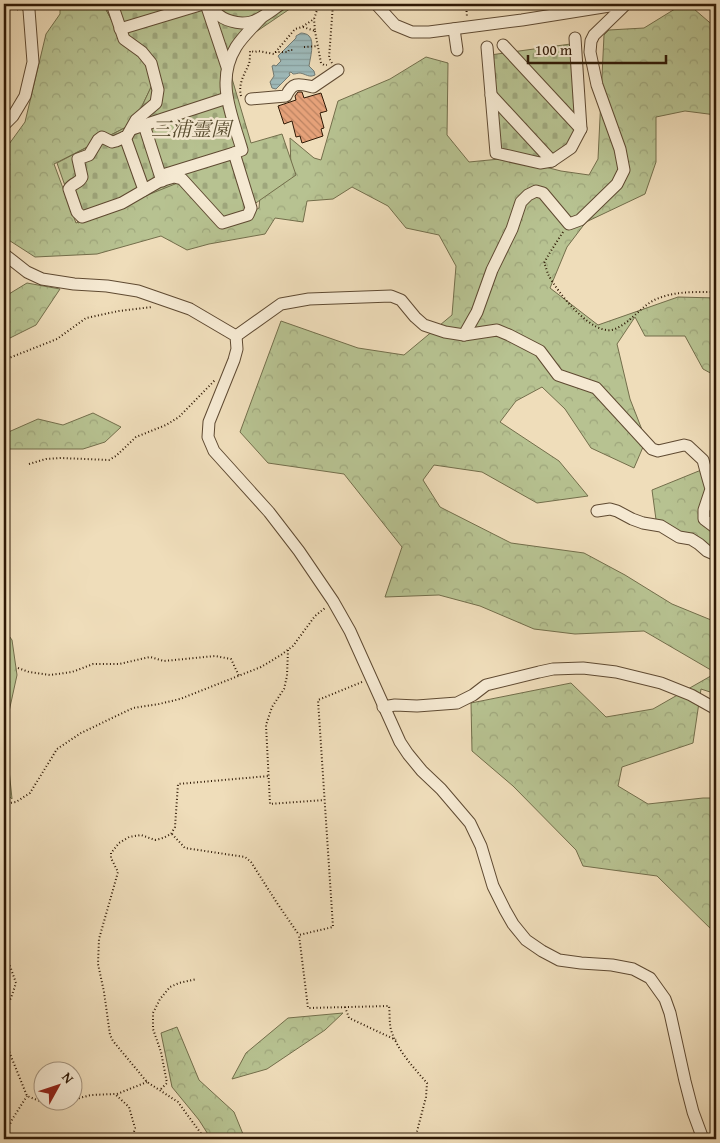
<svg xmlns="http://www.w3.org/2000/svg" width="720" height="1143" font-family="'Gentium Book Plus','Noto Serif JP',serif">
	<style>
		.forest { fill: url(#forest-crowns); stroke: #736e4b }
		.cemetery { fill: url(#cemetery-stones); stroke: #736e4b }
		.water { fill: url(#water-rules); stroke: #727a72 }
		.building { fill: url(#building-back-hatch); stroke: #2f1905 }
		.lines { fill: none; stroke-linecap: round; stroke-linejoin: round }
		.minor-casing { stroke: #5f4a32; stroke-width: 13 }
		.path { stroke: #2f1905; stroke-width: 2; stroke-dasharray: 1 2.5; stroke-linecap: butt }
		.minor { stroke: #f5e9d2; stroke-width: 11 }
		.labels { text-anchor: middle; stroke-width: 5; stroke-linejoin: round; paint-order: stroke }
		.park-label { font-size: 20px; font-style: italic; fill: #584c2f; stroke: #f5e9d2 }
	</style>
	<defs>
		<pattern id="forest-crowns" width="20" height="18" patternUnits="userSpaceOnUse" patternTransform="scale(1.25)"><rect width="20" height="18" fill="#b7c291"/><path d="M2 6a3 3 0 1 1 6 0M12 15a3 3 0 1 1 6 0" fill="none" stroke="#9ea67c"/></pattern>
		<pattern id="cemetery-stones" width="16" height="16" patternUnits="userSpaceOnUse" patternTransform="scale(1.25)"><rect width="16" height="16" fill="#b7c291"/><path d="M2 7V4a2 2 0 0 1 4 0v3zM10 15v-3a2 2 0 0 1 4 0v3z" fill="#9ea67c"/></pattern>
		<pattern id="water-rules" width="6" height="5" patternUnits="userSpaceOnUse" patternTransform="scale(1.25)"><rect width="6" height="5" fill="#9ebaba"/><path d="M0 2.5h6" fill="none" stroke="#889f9e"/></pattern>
		<pattern id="building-back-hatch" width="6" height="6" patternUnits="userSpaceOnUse" patternTransform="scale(1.25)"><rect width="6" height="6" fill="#e5a179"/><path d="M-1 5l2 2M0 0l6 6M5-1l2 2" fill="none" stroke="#ba8261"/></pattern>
	</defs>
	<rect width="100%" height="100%" fill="#efddba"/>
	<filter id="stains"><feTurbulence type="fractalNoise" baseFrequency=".004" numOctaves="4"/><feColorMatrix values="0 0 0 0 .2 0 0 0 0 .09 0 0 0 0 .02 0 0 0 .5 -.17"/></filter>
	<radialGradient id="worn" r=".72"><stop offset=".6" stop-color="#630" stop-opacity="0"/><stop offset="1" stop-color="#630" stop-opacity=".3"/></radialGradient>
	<g class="forest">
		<path d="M 60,4 L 103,4 L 121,38 L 143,56 L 152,85 L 134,123 L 54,164 L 76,223 L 179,181 L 232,224 L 259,208 L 261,184 L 291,169 L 290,138 L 314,158 L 321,160 L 338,101 L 390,79 L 426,57 L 448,63 L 447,135 L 469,162 L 510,158 L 561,171 L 589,175 L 598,159 L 604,35 L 609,30 L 644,28 L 683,4 L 708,4 L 694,9 L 716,28 L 716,115 L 685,111 L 656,117 L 656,162 L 645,194 L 586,222 L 567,247 L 550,288 L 598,325 L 678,297 L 716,298 L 716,376 L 703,369 L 685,336 L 645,336 L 635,317 L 617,344 L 630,399 L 646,440 L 634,468 L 591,448 L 565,409 L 542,387 L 516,401 L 500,422 L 559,461 L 588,496 L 537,503 L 482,472 L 434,465 L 423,480 L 440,507 L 511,543 L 584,553 L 625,575 L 672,604 L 716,622 L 716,694 L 701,689 L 693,743 L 622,767 L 618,786 L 648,804 L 703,798 L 716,798 L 716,934 L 657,876 L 583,866 L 576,850 L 513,786 L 472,751 L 471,703 L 571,683 L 606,717 L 653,709 L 716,673 L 644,631 L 575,634 L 534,629 L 480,606 L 439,595 L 385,597 L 402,547 L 344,474 L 268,463 L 240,432 L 281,321 L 358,348 L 404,355 L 452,315 L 456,266 L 439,235 L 406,228 L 388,206 L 352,187 L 333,199 L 307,201 L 303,222 L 275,218 L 265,234 L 209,244 L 187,250 L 161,236 L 97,254 L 35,257 L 4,237 L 4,151 L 25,122 L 46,34 L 60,14 Z"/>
		<path d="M 27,283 L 60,289 L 36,325 L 4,341 L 4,297 Z"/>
		<path d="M 93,413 L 121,427 L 105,442 L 83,449 L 4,449 L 4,434 L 38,419 L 63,425 Z"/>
		<path d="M 716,464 L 716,556 L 701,551 L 657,527 L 652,490 Z"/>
		<path d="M 4,629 L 12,640 L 17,675 L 5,730 L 12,799 L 4,792 Z"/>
		<path d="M 343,1013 L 325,1030 L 267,1069 L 232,1079 L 246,1053 L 288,1018 Z"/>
		<path d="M 177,1027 L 199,1080 L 234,1112 L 245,1139 L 211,1139 L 199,1120 L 172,1087 L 161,1033 Z"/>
	</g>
	<g class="cemetery">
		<path d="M 103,4 L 297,4 L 244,40 L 228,65 L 251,143 L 282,134 L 296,175 L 230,221 L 201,206 L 180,182 L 78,223 L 57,163 L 134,123 L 152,85 L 143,56 L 121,38 Z"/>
		<path d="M 578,43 L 583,131 L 550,164 L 498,150 L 490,55 Z"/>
	</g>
	<path class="water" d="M 301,33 C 303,33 308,34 309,36 C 315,41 310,59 309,66 L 314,71 L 315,75 C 309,78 306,74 300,73 C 298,73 296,74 293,74 L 291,72 L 289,73 L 290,75 L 276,89 L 272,88 L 270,82 L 274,76 L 272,66 L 274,65 L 276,66 L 281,61 L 278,56 L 296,38 L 296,36 Z"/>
	<path class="building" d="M 298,92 L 302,92 L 304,98 L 321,93 L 327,111 L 320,113 L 324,128 L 321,129 L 323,136 L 302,143 L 300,136 L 296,137 L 292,121 L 284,124 L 278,106 L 296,100 L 295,96 Z"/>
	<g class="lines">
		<defs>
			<g id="minor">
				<path d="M 112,4 L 124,39 L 142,52 L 151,63 L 158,90 L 156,103 L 136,120 L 127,136 L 116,141 L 112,142 L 102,137 L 98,140 L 89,155 L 78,159 L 82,177 C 79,184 73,182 69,189 L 77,212 L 82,217 L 122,203 L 160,181 L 174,177 L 182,179 L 222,223 L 248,215 L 251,208 L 234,153 L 242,150 C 232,115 215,81 236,47 C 243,36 253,27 261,18"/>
				<path d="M 206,4 L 227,67"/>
				<path d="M 210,4 C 217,17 227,22 242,23 C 246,23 250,23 254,21 C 264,17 272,10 281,4"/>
				<path d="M 376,4 L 395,25 L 412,32 L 429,32 L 522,20 L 622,4"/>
				<path d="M 120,29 L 203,4"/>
				<path d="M 454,29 L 457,50"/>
				<path d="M 503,45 L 581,129"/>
				<path d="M 487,47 L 496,153 L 540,163 L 552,161 L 571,148 L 581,129 L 575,38"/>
				<path d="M 491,95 L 552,161"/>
				<path d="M 251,99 L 286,96 C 293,81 299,84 313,87 L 338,70"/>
				<path d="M 4,125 L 13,116 L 25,96 L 33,62 L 29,10 L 27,4"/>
				<path d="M 144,125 L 162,181"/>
				<path d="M 132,129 L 227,98"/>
				<path d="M 125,137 L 144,190"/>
				<path d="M 166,174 L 234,153"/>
				<path d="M 4,254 L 27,272 L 42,279 L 74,284 L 107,286 L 138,291 L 190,309 L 236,336 L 237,349 L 234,360 L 209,422 L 208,437 L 214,451 L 269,512 L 299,551 L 333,601 L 350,631 L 400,742 L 408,754 L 422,771 L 441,789 L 470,823 L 481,846 L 493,886 L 505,910 L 513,924 L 526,940 L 542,951 L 559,960 L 581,963 L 612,965 L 633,969 L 650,978 L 665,999 L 670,1013 L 685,1081 L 693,1112 L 703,1139"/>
				<path d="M 464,335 L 477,312 L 492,270 L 512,229 L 521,202 L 528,195 L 536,191 L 543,193 L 569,224 L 580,220 L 617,184 L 624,170 L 620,149 L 597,85 L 590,52 L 591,41 L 594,35 L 626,4"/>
				<path d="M 236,336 L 281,304 L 309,299 L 391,296 L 401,300 L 415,317 L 424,325 L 445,332 L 464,335 L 497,330 L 509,335 L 540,351 L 558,375 L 596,388 L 652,449 L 658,451 L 684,445 L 688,446 L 703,460 L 707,475 L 711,489 L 704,510 L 704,519 L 716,528"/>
				<path d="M 597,511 L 610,509 L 617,511 L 632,519 L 643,523 L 661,526 L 679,537 L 691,539 L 699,544 L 707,551 L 716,555"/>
				<path d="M 383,707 L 395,705 L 417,706 L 457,703 L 473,695 L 486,685 L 539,672 L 553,669 L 583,668 L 616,672 L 661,683 L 691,695 L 716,709"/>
			</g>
		</defs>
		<use href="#minor" class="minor-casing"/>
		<g class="path">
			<path d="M 5,4 L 18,10"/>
			<path d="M 466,4 L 467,17"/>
			<path d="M 303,27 L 315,31 L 314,19"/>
			<path d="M 315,31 L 321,63 L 324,65 L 327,65"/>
			<path d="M 304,47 L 318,46"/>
			<path d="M 275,52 L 288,52 L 289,50 L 293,50"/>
			<path d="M 332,63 L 329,58 L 333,4"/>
			<path d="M 241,96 C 238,84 244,75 249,64 C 250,60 250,55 250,51 L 255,52 L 258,51 L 274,54 L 295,29 L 302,27 L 314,19 L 319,4"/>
			<path d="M 563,232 L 549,254 L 544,263 C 546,267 547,271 548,274 C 557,292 593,338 615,329 C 632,322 642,304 659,298 C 677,291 698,292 716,292"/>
			<path d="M 4,360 L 57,339 L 86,318 L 119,311 L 152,307"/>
			<path d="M 29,464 L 46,459 L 61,458 L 109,460 L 116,456 L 136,437 L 166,425 L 179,417 L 215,380"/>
			<path d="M 288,650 L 287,676 L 284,689 L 272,707 L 266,725 L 270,804 L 324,800"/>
			<path d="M 18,668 L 29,672 L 50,675 L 72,672 L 93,664 L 119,664 L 150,657 L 164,661 L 215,656 L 231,659 L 239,676"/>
			<path d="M 362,682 L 318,700 L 333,927 L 299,935 L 308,1008 L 389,1006 C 390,1013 389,1022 391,1030 C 397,1050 414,1068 427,1083 L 426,1097 L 415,1139"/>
			<path d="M 4,804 L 16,802 L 30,793 L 57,749 L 81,733 L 133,708 L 159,704 L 180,699 L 261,667 L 281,655 L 293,646 L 315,616 L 325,608"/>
			<path d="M 172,834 L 185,848 L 245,857 L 251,862 L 277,903 L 299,935"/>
			<path d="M 4,949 L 16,983 L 11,998 L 4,1009"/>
			<path d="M 345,1007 L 349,1018 L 396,1040"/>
			<path d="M 4,1039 L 27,1096 L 50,1105 L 69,1100"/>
			<path d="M 161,1089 L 167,1083 L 161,1052 L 153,1029 L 153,1013 L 160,999 L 170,987 L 179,983 L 197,979"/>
			<path d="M 117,1094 L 147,1082"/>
			<path d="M 72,1100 L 91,1095 L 115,1094 L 129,1107 L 135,1128 L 132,1139"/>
			<path d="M 4,1136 L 13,1118 L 27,1096"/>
			<path d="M 205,1139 L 178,1102 L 147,1082 L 113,1041 L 110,1035 L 104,992 L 98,964 L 99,939 L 118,872 L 111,858 L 111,853 L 119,843 L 129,837 L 141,835 L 155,840 L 163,838 L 171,834 L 175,827 L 178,784 L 269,776"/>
		</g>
		<use href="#minor" class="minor"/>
	</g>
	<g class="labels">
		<g class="park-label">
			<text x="191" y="136">三浦霊園</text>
		</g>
	</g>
	<rect width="720" height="1143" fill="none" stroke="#efddba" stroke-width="20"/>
	<rect x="5" y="5" width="710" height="1133" fill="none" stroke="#2f1905" stroke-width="2.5"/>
	<rect x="10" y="10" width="700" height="1123" fill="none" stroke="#2f1905"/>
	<g transform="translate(58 1086) rotate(50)"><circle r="24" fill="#f5e9d2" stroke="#a69680"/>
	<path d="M0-4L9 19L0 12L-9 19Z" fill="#8f2418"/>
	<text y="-8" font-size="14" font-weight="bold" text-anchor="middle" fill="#2f1905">N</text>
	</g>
	<path d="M528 55v8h138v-8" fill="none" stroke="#2f1905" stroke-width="2.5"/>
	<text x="535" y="55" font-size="15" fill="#2f1905" stroke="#f5e9d2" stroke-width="4" paint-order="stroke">100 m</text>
	<rect width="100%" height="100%" filter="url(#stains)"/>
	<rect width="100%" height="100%" fill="url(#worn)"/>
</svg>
